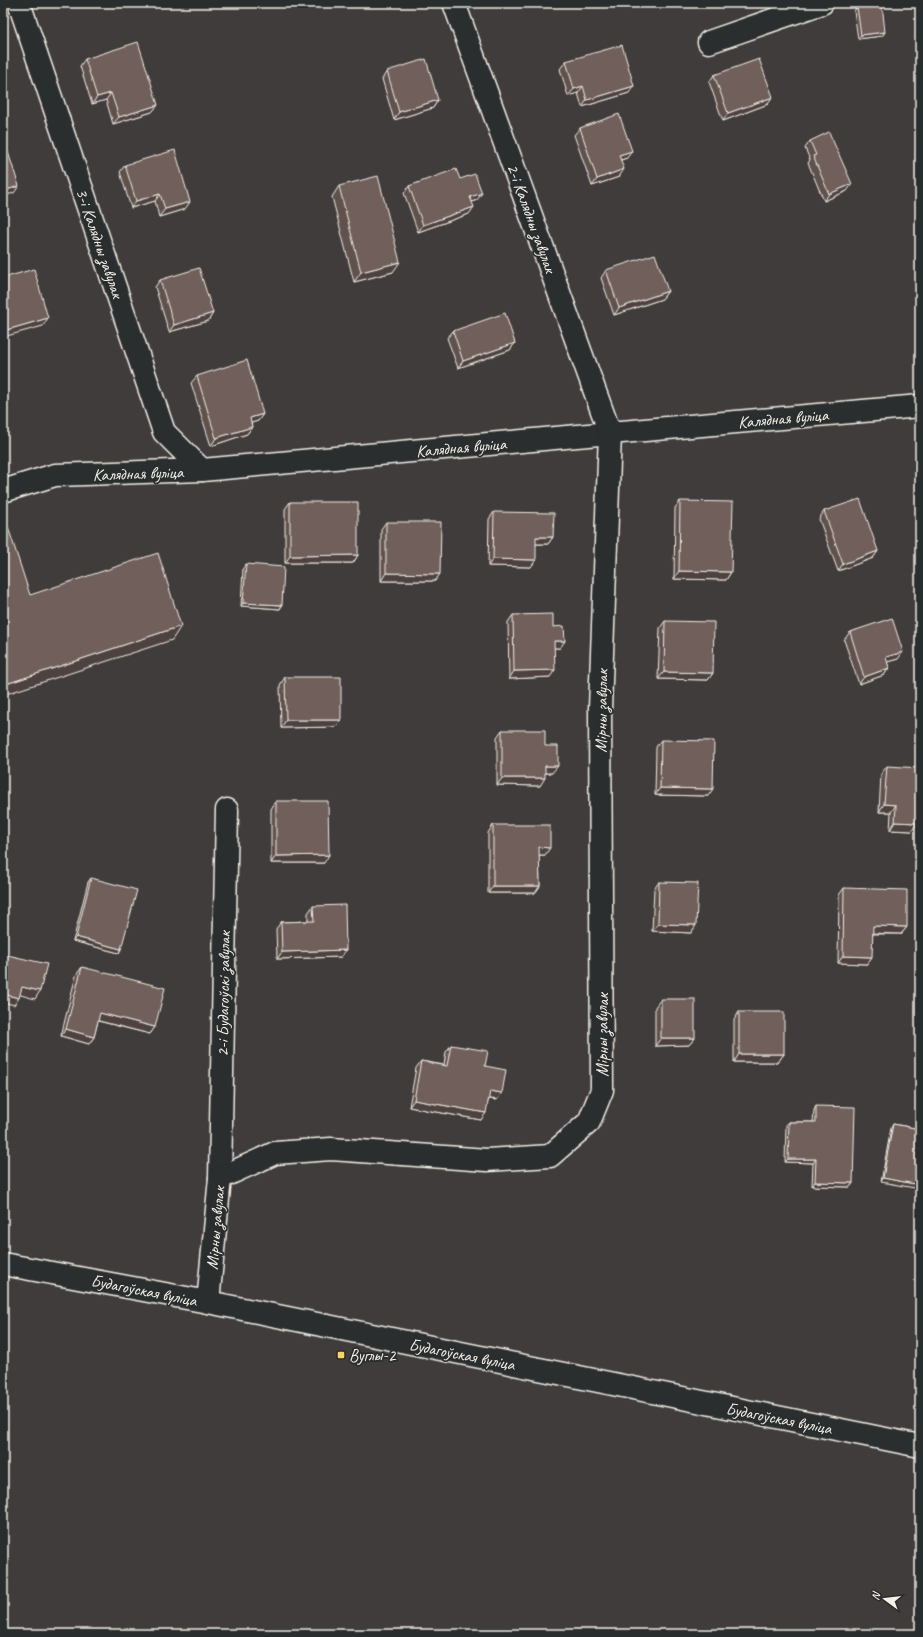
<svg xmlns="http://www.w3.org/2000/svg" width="923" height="1637" font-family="Caveat,sans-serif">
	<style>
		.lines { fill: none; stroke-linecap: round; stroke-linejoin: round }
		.minor-casing { stroke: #f4f1e8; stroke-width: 25 }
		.minor { stroke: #2a2d2e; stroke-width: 22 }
		.wall { fill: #60514d; stroke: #f4f1e8 }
		.shaded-wall { fill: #4e423f; stroke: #f4f1e8 }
		.building { fill: #705e5a; stroke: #f4f1e8 }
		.poi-dot { fill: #ffd166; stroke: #2a2d2e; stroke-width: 1.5 }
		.labels { text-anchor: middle; stroke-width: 3.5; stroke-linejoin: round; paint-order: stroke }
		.street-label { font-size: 17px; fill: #f4f1e8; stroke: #2a2d2e }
		.poi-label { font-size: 17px; fill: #f4f1e8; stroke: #2a2d2e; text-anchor: start }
	</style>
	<rect width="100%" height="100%" fill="#3f3c3b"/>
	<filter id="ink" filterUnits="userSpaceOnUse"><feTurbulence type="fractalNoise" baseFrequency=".025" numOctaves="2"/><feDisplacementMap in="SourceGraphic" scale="8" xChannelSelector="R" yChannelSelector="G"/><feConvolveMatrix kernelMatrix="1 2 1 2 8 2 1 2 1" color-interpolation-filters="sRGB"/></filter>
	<g filter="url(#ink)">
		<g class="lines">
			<defs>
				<g id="minor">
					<path d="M 19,3 L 164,432 L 202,470"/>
					<path d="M 709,42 L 822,3"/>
					<path d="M 3,491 L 55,475 L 202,470 L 610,433 L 920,406"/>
					<path d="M 220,1178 L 227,810"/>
					<path d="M 3,1264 L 208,1302 L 920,1446"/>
					<path d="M 208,1302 L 220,1178 L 275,1153 L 331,1149 L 487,1160 L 550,1156 L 589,1122 L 602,1090 L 600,709 L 610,433 L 454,3"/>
				</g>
			</defs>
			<use href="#minor" class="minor-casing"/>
			<use href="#minor" class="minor"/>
		</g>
		<g class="wall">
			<path d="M 857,7 L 885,32 L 882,36 L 858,39 L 854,11 Z"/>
			<path d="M 85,59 L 158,105 L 152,112 L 113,124 L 106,100 L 92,104 L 80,66 Z"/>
			<path d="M 566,61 L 629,93 L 582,107 L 578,93 L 568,96 L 560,69 Z"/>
			<path d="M 387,71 L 438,100 L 433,108 L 394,120 L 382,79 Z"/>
			<path d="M 714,75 L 768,104 L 723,121 L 709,82 Z"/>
			<path d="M 580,128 L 627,158 L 621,160 L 619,177 L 592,186 L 574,135 Z"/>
			<path d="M 810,141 L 847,191 L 824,201 L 808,163 L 810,160 L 805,148 Z"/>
			<path d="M 125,165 L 185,209 L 159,217 L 155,201 L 131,208 L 120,172 Z"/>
			<path d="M 460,179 L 477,200 L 472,202 L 469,214 L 418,232 L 404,193 L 409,186 Z"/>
			<path d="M 339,186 L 393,272 L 354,282 L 332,197 Z"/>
			<path d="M 606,270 L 668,291 L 662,299 L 614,315 L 601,278 Z"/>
			<path d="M 160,280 L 213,313 L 208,321 L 169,332 L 155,287 Z"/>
			<path d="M 453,331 L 515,343 L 510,350 L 458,368 L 447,338 Z"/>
			<path d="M 197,376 L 263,414 L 258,421 L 251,423 L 252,427 L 247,434 L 211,446 L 191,383 Z"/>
			<path d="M 680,501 L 731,572 L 726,580 L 674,579 L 675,508 Z"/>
			<path d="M 290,502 L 358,555 L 353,563 L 285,563 L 285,509 Z"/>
			<path d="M 824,511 L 878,551 L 873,558 L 838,571 L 819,519 Z"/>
			<path d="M 494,512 L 553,537 L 548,544 L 536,544 L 531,567 L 488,566 L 489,519 Z"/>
			<path d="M 386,522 L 435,581 L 381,581 L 381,529 Z"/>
			<path d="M 246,564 L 282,605 L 280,609 L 241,606 L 243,568 Z"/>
			<path d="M 513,615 L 553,627 L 560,648 L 554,648 L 550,677 L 509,679 L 508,622 Z"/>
			<path d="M 665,621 L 713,673 L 708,680 L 658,679 L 660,628 Z"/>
			<path d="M 850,632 L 898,659 L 887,662 L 889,668 L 884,675 L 859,684 L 844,640 Z"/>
			<path d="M 285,677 L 341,720 L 336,727 L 281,728 L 280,685 Z"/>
			<path d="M 502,730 L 545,746 L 552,773 L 545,773 L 540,786 L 497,785 L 497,737 Z"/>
			<path d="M 661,740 L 708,796 L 655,795 L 656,747 Z"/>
			<path d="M 887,766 L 917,823 L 912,831 L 890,830 L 891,812 L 879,812 L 881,774 Z"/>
			<path d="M 276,801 L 324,863 L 271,863 L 271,809 Z"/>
			<path d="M 493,825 L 545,855 L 539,855 L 540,886 L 535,893 L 488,893 L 488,833 Z"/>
			<path d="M 91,878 L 121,949 L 119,953 L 73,941 L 88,882 Z"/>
			<path d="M 659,882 L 696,925 L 691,933 L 652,931 L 654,889 Z"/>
			<path d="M 844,888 L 907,927 L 901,934 L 873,934 L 867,964 L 838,963 L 839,895 Z"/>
			<path d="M 313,906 L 346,950 L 341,957 L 277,959 L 276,929 L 281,922 L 308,921 L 308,913 Z"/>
			<path d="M 82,967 L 155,1027 L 150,1034 L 98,1021 L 94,1037 L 89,1044 L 61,1036 L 76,975 Z"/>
			<path d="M 661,999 L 695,1038 L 689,1045 L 655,1046 L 655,1007 Z"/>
			<path d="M 739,1012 L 784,1054 L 778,1062 L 734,1062 L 734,1020 Z"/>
			<path d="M 451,1045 L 485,1066 L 497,1100 L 489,1099 L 481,1120 L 409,1107 L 416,1068 L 421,1061 L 444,1065 L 446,1052 Z"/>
			<path d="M 816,1106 L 853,1183 L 850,1187 L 812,1186 L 813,1163 L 785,1162 L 786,1125 L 789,1122 L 813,1122 L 814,1110 Z"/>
			<path d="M 893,1124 L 920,1129 L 881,1182 L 891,1128 Z"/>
		</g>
		<g class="shaded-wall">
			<path d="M 885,32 L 882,36 L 858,39 L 861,35 Z"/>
			<path d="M 583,86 L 578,93 L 568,96 L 574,89 Z"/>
			<path d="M 634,86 L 629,93 L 582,107 L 587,100 Z"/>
			<path d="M 111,93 L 106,100 L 92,104 L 97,97 Z"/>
			<path d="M 773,97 L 768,104 L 723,121 L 728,113 Z"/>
			<path d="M 438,100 L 433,108 L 394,120 L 399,112 Z"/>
			<path d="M 158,105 L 152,112 L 113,124 L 119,117 Z"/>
			<path d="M 632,151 L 627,158 L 614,162 L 619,155 Z"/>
			<path d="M 624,169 L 619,177 L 592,186 L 597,179 Z"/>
			<path d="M 852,184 L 847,191 L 824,201 L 829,194 Z"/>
			<path d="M 19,186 L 14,193 L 3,196 L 3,191 Z"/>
			<path d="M 482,193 L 477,200 L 465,204 L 470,197 Z"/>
			<path d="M 160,194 L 155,201 L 131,208 L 136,201 Z"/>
			<path d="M 190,202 L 185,209 L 159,217 L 165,209 Z"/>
			<path d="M 474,207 L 469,214 L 418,232 L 423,225 Z"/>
			<path d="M 400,262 L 393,272 L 354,282 L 361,272 Z"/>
			<path d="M 668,291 L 662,299 L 614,315 L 619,308 Z"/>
			<path d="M 213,313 L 208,321 L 169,332 L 174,325 Z"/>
			<path d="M 48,318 L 43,326 L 3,337 L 3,331 Z"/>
			<path d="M 515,343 L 510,350 L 458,368 L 463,361 Z"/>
			<path d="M 263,414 L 258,421 L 245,425 L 250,418 Z"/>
			<path d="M 252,427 L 247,434 L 211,446 L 216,438 Z"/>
			<path d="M 536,537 L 553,537 L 548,544 L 531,544 Z"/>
			<path d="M 878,551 L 873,558 L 838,571 L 843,564 Z"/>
			<path d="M 358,555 L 353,563 L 285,563 L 290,556 Z"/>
			<path d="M 493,559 L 536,560 L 531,567 L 488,566 Z"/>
			<path d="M 679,571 L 731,572 L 726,580 L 674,579 Z"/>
			<path d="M 386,573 L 440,574 L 435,581 L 381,581 Z"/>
			<path d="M 243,603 L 282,605 L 280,609 L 241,606 Z"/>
			<path d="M 181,626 L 172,640 L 3,695 L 3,685 Z"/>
			<path d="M 554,641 L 565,641 L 560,648 L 549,648 Z"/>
			<path d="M 903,652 L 898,659 L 880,664 L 886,657 Z"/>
			<path d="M 889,668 L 884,675 L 859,684 L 864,677 Z"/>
			<path d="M 555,670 L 550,677 L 509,679 L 514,671 Z"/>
			<path d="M 664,672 L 713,673 L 708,680 L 658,679 Z"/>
			<path d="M 286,720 L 341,720 L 336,727 L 281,728 Z"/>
			<path d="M 545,766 L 558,766 L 552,773 L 540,773 Z"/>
			<path d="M 502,778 L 545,778 L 540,786 L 497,785 Z"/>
			<path d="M 660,788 L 713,789 L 708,796 L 655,795 Z"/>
			<path d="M 884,804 L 896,805 L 891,812 L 879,812 Z"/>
			<path d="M 918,806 L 920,806 L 920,813 L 913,813 Z"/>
			<path d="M 895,822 L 917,823 L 912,831 L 890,830 Z"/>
			<path d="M 539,847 L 550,848 L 545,855 L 534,855 Z"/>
			<path d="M 329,855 L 324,863 L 271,863 L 276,856 Z"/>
			<path d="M 493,886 L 540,886 L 535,893 L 488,893 Z"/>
			<path d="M 658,924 L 696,925 L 691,933 L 652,931 Z"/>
			<path d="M 873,926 L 907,927 L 901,934 L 868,933 Z"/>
			<path d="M 76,937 L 121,949 L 119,953 L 73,941 Z"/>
			<path d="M 346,950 L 341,957 L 277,959 L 282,952 Z"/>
			<path d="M 843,956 L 872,957 L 867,964 L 838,963 Z"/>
			<path d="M 22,987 L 40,991 L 35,999 L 17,994 Z"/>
			<path d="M 3,994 L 19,998 L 14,1005 L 3,1002 Z"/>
			<path d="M 100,1013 L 155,1027 L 150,1034 L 95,1020 Z"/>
			<path d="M 66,1029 L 94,1037 L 89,1044 L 61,1036 Z"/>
			<path d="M 661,1038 L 695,1038 L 689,1045 L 655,1046 Z"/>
			<path d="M 739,1054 L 784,1054 L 778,1062 L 734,1062 Z"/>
			<path d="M 490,1091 L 502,1093 L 497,1100 L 485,1098 Z"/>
			<path d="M 414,1100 L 486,1113 L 481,1120 L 409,1107 Z"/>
			<path d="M 788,1159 L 816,1159 L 813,1163 L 785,1162 Z"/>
			<path d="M 883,1178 L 920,1185 L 920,1189 L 881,1182 Z"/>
			<path d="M 815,1182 L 853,1183 L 850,1187 L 812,1186 Z"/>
		</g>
		<g class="building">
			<path d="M 882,4 L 885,32 L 861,35 L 857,7 Z"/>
			<path d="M 138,42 L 158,105 L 119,117 L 111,93 L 97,97 L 85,59 Z"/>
			<path d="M 622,45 L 634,86 L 587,100 L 583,86 L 574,89 L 566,61 Z"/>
			<path d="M 426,59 L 438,100 L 399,112 L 387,71 Z"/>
			<path d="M 759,59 L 773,97 L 728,113 L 714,75 Z"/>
			<path d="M 619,114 L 632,151 L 619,155 L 624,169 L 597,179 L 580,128 Z"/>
			<path d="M 829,132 L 852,184 L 829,194 L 813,156 L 816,155 L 810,141 Z"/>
			<path d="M 6,146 L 19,186 L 3,191 L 3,147 Z"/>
			<path d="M 175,150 L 190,202 L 165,209 L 160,194 L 136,201 L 125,165 Z"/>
			<path d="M 456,169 L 460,179 L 475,174 L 482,193 L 470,197 L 474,207 L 423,225 L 409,186 Z"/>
			<path d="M 378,176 L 400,262 L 361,272 L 339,186 Z"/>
			<path d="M 655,254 L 668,291 L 619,308 L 606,270 Z"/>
			<path d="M 199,268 L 213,313 L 174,325 L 160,280 Z"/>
			<path d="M 34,269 L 48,318 L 3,331 L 3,278 Z"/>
			<path d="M 505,313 L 515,343 L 463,361 L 453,331 Z"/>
			<path d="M 247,360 L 263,414 L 250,418 L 252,427 L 216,438 L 197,376 Z"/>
			<path d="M 860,499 L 878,551 L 843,564 L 824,511 Z"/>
			<path d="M 680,501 L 733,502 L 731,572 L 679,571 Z"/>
			<path d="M 290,502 L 358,502 L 358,555 L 290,556 Z"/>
			<path d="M 494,512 L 554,513 L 553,537 L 536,537 L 536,560 L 493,559 Z"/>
			<path d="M 386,522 L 441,522 L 440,574 L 386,573 Z"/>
			<path d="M 8,527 L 30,595 L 158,553 L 181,626 L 3,685 L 3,529 Z"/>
			<path d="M 246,564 L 284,567 L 282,605 L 243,603 Z"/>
			<path d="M 553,614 L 553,627 L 564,626 L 565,641 L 554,641 L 555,670 L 514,671 L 513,615 Z"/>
			<path d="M 892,618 L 903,652 L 886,657 L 889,668 L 864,677 L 850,632 Z"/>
			<path d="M 665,621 L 714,622 L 713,673 L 664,672 Z"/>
			<path d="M 285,677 L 341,677 L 341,720 L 286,720 Z"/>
			<path d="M 502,730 L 545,730 L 545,746 L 558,746 L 558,766 L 545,766 L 545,778 L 502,778 Z"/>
			<path d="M 661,740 L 714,741 L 713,789 L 660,788 Z"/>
			<path d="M 887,766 L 920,768 L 920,806 L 918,806 L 917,823 L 895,822 L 896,805 L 884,804 Z"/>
			<path d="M 276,801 L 328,801 L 329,855 L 276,856 Z"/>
			<path d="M 493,825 L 550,825 L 550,848 L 539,847 L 540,886 L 493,886 Z"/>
			<path d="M 91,878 L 137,890 L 121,949 L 76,937 Z"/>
			<path d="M 659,882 L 698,883 L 696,925 L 658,924 Z"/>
			<path d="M 844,888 L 907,890 L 907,927 L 873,926 L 872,957 L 843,956 Z"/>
			<path d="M 345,905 L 346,950 L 282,952 L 281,922 L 314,921 L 313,906 Z"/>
			<path d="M 3,954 L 47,964 L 40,991 L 22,987 L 19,998 L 3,994 Z"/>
			<path d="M 82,967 L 165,988 L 155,1027 L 100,1013 L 94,1037 L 66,1029 Z"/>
			<rect x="661" y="999" width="34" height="39"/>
			<rect x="739" y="1012" width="45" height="42"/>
			<path d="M 451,1045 L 488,1051 L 485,1066 L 506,1070 L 502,1093 L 490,1091 L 486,1113 L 414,1100 L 421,1061 L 447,1066 Z"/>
			<path d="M 816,1106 L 855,1107 L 853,1183 L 815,1182 L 816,1159 L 788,1159 L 789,1122 L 816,1122 Z"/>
			<path d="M 893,1124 L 920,1129 L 920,1185 L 883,1178 Z"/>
		</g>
	</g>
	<rect class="poi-dot" x="337" y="1351" width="8" height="8" rx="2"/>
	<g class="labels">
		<g class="street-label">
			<text transform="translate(532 218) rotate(70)" y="6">2-і Калядны завулак</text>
			<text transform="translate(100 243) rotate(71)" y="6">3-і Калядны завулак</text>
			<text transform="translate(783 418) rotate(-5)" y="6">Калядная вуліца</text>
			<text transform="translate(461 447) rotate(-5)" y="6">Калядная вуліца</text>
			<text transform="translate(138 473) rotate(-2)" y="6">Калядная вуліца</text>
			<text transform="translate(601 711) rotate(-89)" y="6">Мірны завулак</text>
			<text transform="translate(223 994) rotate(-89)" y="6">2-і Будагоўскі завулак</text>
			<text transform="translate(602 1035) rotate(-90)" y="6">Мірны завулак</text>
			<text transform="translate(215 1228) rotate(-85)" y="6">Мірны завулак</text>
			<text transform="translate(144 1290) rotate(11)" y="6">Будагоўская вуліца</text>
			<text transform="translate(462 1354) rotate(11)" y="6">Будагоўская вуліца</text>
			<text transform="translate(779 1418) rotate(11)" y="6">Будагоўская вуліца</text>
		</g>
		<g class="poi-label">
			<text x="349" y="1361">Вуглы-2</text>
		</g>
	</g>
	<rect width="923" height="1637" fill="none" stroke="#2a2d2e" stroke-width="16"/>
	<rect x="8" y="8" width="907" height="1621" fill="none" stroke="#f4f1e8" stroke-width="1.5" filter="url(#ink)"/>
	<g transform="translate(885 1599) rotate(285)" stroke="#2a2d2e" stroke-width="3" paint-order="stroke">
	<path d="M0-3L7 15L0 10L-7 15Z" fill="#f4f1e8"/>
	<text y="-6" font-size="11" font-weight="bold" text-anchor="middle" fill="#f4f1e8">N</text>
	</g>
</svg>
